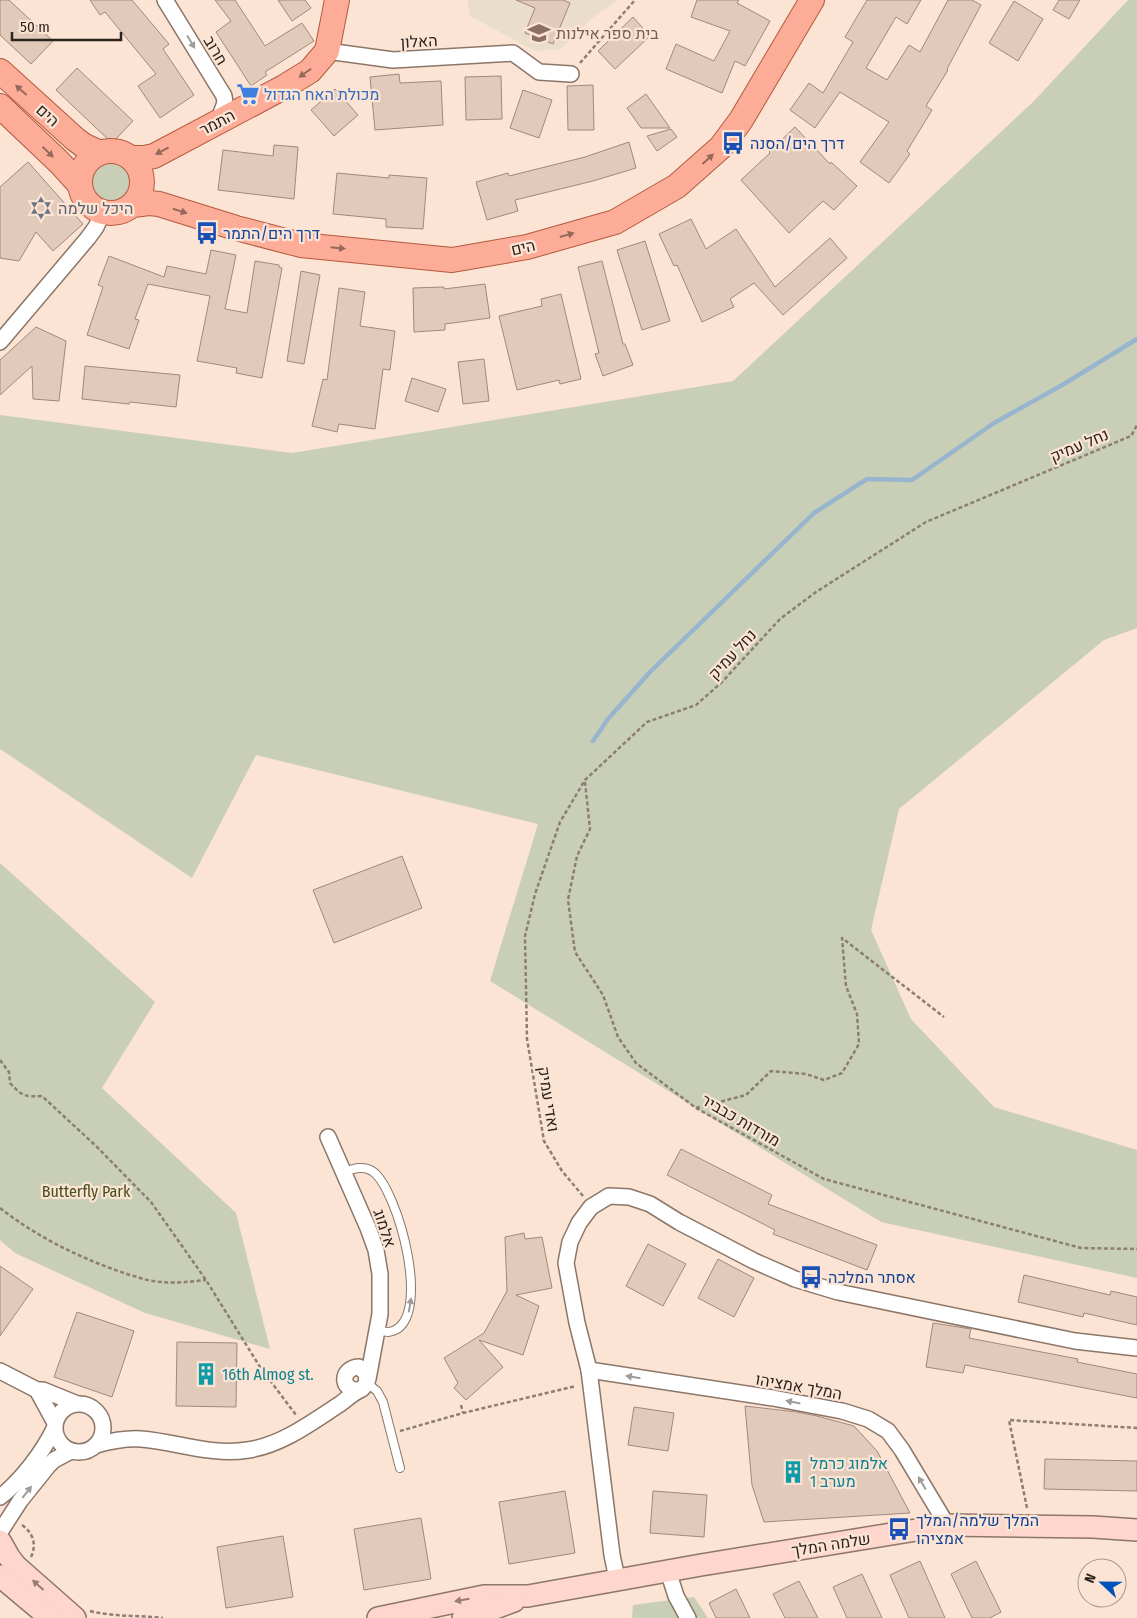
<svg xmlns="http://www.w3.org/2000/svg" width="1137" height="1618" font-family="'Fira Sans Condensed',Heebo,sans-serif">
	<style>
		.education { fill: #eaddca }
		.green { fill: #c9cfb7 }
		.lines { fill: none; stroke-linecap: round; stroke-linejoin: round }
		.stream { stroke: #97b5cc; stroke-width: 4.5 }
		.building { fill: #e2cabb; stroke: #9f897b }
		.lane-casing { stroke: #8b7668; stroke-width: 10 }
		.street-casing { stroke: #8b7668; stroke-width: 18 }
		.secondary-casing { stroke: #8b7668; stroke-width: 24 }
		.primary-casing { stroke: #b3593f; stroke-width: 26 }
		.path { stroke: #8d7d72; stroke-width: 2.5; stroke-dasharray: 4 2.5; stroke-linecap: butt }
		.lane { stroke: #fff; stroke-width: 8 }
		.street { stroke: #fff; stroke-width: 15 }
		.secondary { stroke: #fed6cb; stroke-width: 21 }
		.primary { stroke: #fdad97; stroke-width: 24 }
		.oneway { fill: #a09c99 }
		.oneway2 { fill: #94685a }
		.oneway3 { fill: #957c74 }
		.labels { text-anchor: middle; stroke-width: 4.5; stroke-linejoin: round; paint-order: stroke }
		.education-label { font-size: 16px; fill: #785e54; stroke: #fce4d4; text-anchor: start }
		.street-label { font-size: 16px; fill: #2c231d; stroke: #fce4d4 }
		.shop-label { font-size: 16px; fill: #366cbe; stroke: #fce4d4; text-anchor: start }
		.transit-label { font-size: 16px; fill: #164399; stroke: #fce4d4; text-anchor: start }
		.worship-label { font-size: 16px; fill: #5b616d; stroke: #fce4d4; text-anchor: start }
		.park-label { font-size: 16px; fill: #46501a; stroke: #fce4d4 }
		.culture-label { font-size: 16px; fill: #0d838f; stroke: #fce4d4; text-anchor: start }
	</style>
	<rect width="100%" height="100%" fill="#fce4d4"/>
	<path class="education" d="M 467,0 L 618,0 L 597,14 L 560,49 L 535,51 L 470,16 Z"/>
	<g class="green">
		<path d="M 1128,0 L 1137,0 L 1137,628 L 1104,640 L 899,809 L 871,930 L 911,1019 L 994,1107 L 1137,1150 L 1137,1278 L 881,1222 L 490,981 L 538,824 L 256,755 L 192,878 L 0,749 L 0,415 L 292,453 L 733,381 L 1033,102 Z"/>
		<circle cx="110" cy="181" r="22"/>
		<path d="M 0,863 L 155,1002 L 102,1088 L 236,1213 L 270,1349 L 145,1313 L 15,1253 L 0,1240 Z"/>
		<path d="M 694,1597 L 708,1618 L 632,1618 L 633,1605 Z"/>
	</g>
	<g class="lines">
		<path class="stream" d="M 593,741 L 608,719 L 650,672 L 814,513 L 867,479 L 912,480 L 994,423 L 1064,384 L 1137,339"/>
	</g>
	<g class="building">
		<path d="M 0,0 L 9,0 L 53,41 L 31,64 L 0,35 Z"/>
		<path d="M 90,0 L 132,0 L 169,44 L 163,49 L 194,95 L 160,118 L 138,86 L 156,74 L 105,12 L 100,15 Z"/>
		<path d="M 215,0 L 235,0 L 265,46 L 302,23 L 314,41 L 265,72 L 267,75 L 251,86 L 216,32 L 231,21 Z"/>
		<path d="M 278,0 L 305,0 L 311,8 L 292,21 Z"/>
		<path d="M 516,0 L 563,0 L 570,3 L 553,44 L 525,33 L 535,8 Z"/>
		<path d="M 697,0 L 739,0 L 737,3 L 770,21 L 745,66 L 735,61 L 722,93 L 666,69 L 676,44 L 714,61 L 730,31 L 691,17 Z"/>
		<path d="M 867,0 L 921,0 L 907,24 L 896,17 L 866,68 L 887,80 L 909,45 L 920,52 L 948,0 L 972,0 L 981,5 L 947,69 L 948,70 L 926,106 L 932,110 L 907,151 L 910,154 L 889,183 L 860,162 L 889,122 L 840,92 L 815,128 L 790,110 L 809,83 L 823,93 L 853,42 L 845,37 Z"/>
		<path d="M 1059,0 L 1080,0 L 1069,19 L 1053,10 Z"/>
		<path d="M 1014,1 L 1043,19 L 1018,61 L 989,43 Z"/>
		<path d="M 633,17 L 650,36 L 615,69 L 598,51 Z"/>
		<path d="M 77,68 L 133,121 L 112,143 L 56,90 Z"/>
		<path d="M 399,74 L 400,83 L 441,81 L 443,125 L 375,130 L 370,77 Z"/>
		<path d="M 501,76 L 502,119 L 466,120 L 465,77 Z"/>
		<path d="M 593,85 L 594,130 L 568,130 L 567,86 Z"/>
		<path d="M 335,89 L 358,115 L 334,136 L 311,110 Z"/>
		<path d="M 523,90 L 552,100 L 539,138 L 510,128 Z"/>
		<path d="M 646,94 L 670,128 L 641,128 L 627,108 Z"/>
		<path d="M 795,127 L 830,164 L 831,162 L 857,186 L 834,210 L 823,201 L 789,233 L 741,180 L 770,153 L 769,152 Z"/>
		<path d="M 671,129 L 677,137 L 657,151 L 647,136 Z"/>
		<path d="M 629,142 L 636,168 L 593,181 L 515,200 L 518,211 L 487,220 L 476,182 L 508,173 L 509,176 L 585,157 Z"/>
		<path d="M 274,145 L 298,147 L 294,199 L 218,190 L 223,150 L 273,156 Z"/>
		<path d="M 28,162 L 83,224 L 53,251 L 36,232 L 19,261 L 0,258 L 0,187 Z"/>
		<path d="M 337,173 L 389,178 L 389,175 L 427,178 L 423,229 L 386,227 L 386,219 L 333,214 Z"/>
		<path d="M 691,219 L 706,249 L 736,229 L 775,287 L 830,238 L 847,258 L 783,315 L 754,283 L 730,299 L 734,307 L 702,322 L 677,265 L 674,266 L 659,234 Z"/>
		<path d="M 645,241 L 670,321 L 642,330 L 617,250 Z"/>
		<path d="M 211,250 L 236,255 L 225,309 L 247,313 L 255,261 L 279,265 L 279,267 L 282,268 L 262,378 L 236,373 L 237,368 L 197,361 L 210,296 L 148,284 L 135,319 L 139,320 L 129,349 L 87,335 L 103,287 L 98,285 L 109,256 L 164,277 L 167,266 L 206,274 Z"/>
		<path d="M 602,261 L 623,344 L 625,344 L 633,365 L 603,376 L 595,354 L 599,353 L 578,267 Z"/>
		<path d="M 301,271 L 320,275 L 304,364 L 287,361 Z"/>
		<path d="M 485,284 L 490,318 L 445,324 L 445,330 L 414,332 L 413,288 L 444,287 L 444,289 Z"/>
		<path d="M 339,288 L 365,292 L 360,326 L 395,331 L 390,370 L 383,369 L 375,429 L 339,424 L 337,432 L 312,426 L 323,379 L 327,380 Z"/>
		<path d="M 561,294 L 581,379 L 560,384 L 559,380 L 517,390 L 499,316 L 542,306 L 541,299 Z"/>
		<path d="M 36,327 L 66,341 L 59,401 L 33,399 L 32,366 L 0,395 L 0,360 Z"/>
		<path d="M 484,359 L 489,401 L 463,404 L 458,362 Z"/>
		<path d="M 85,366 L 180,375 L 176,407 L 130,402 L 129,404 L 82,399 Z"/>
		<path d="M 412,378 L 446,389 L 438,412 L 405,401 Z"/>
		<path d="M 402,856 L 422,908 L 334,943 L 313,890 Z"/>
		<path d="M 681,1149 L 772,1195 L 768,1204 L 877,1245 L 867,1270 L 773,1234 L 775,1230 L 667,1175 Z"/>
		<path d="M 524,1233 L 525,1239 L 542,1237 L 552,1288 L 516,1295 L 539,1306 L 523,1355 L 479,1340 L 503,1367 L 466,1400 L 454,1388 L 458,1383 L 444,1358 L 484,1333 L 507,1291 L 505,1237 Z"/>
		<path d="M 648,1244 L 686,1264 L 663,1306 L 626,1286 Z"/>
		<path d="M 718,1259 L 754,1278 L 734,1317 L 698,1298 Z"/>
		<path d="M 0,1266 L 33,1289 L 0,1336 Z"/>
		<path d="M 1024,1275 L 1110,1295 L 1111,1291 L 1137,1297 L 1137,1325 L 1084,1313 L 1083,1317 L 1018,1302 Z"/>
		<path d="M 77,1312 L 134,1331 L 112,1397 L 54,1377 Z"/>
		<path d="M 933,1323 L 971,1329 L 969,1338 L 1078,1359 L 1077,1362 L 1137,1374 L 1137,1398 L 965,1365 L 963,1373 L 926,1367 Z"/>
		<path d="M 177,1342 L 237,1343 L 236,1407 L 176,1406 Z"/>
		<path d="M 745,1406 L 797,1412 L 817,1416 L 854,1426 L 877,1451 L 910,1513 L 764,1522 L 752,1485 Z"/>
		<path d="M 634,1407 L 674,1413 L 668,1451 L 628,1445 Z"/>
		<path d="M 1045,1459 L 1137,1461 L 1137,1491 L 1044,1489 Z"/>
		<path d="M 565,1491 L 575,1553 L 509,1564 L 499,1502 Z"/>
		<path d="M 653,1491 L 707,1495 L 704,1537 L 650,1533 Z"/>
		<path d="M 421,1518 L 431,1579 L 364,1590 L 354,1529 Z"/>
		<path d="M 283,1536 L 293,1597 L 226,1608 L 217,1547 Z"/>
		<path d="M 920,1561 L 945,1618 L 909,1618 L 890,1575 Z"/>
		<path d="M 976,1561 L 1001,1612 L 990,1618 L 972,1618 L 951,1574 Z"/>
		<path d="M 862,1574 L 882,1618 L 847,1618 L 833,1587 Z"/>
		<path d="M 799,1581 L 818,1618 L 785,1618 L 773,1594 Z"/>
		<path d="M 736,1589 L 750,1618 L 716,1618 L 709,1603 Z"/>
	</g>
	<g class="lines">
		<defs>
			<g id="lane">
				<path d="M 343,1172 C 353,1169 363,1165 372,1171 C 398,1187 436,1327 388,1332 C 385,1332 380,1330 377,1330"/>
				<path d="M 367,1383 L 377,1391 L 383,1402 L 400,1468"/>
			</g>
			<g id="street">
				<path d="M 165,0 L 224,96 L 225,103 L 218,121"/>
				<path d="M 327,51 L 393,60 L 513,53 L 539,72 L 571,74"/>
				<path d="M 0,342 L 88,238 L 96,227 L 103,212"/>
				<path d="M 328,1137 L 368,1228 L 376,1250 L 380,1274 L 380,1314 L 368,1379"/>
				<path d="M 589,1370 L 773,1398 L 842,1411 L 868,1419 L 888,1431 L 902,1450 L 947,1525"/>
				<path d="M 0,1371 L 37,1390 L 43,1390 L 75,1403"/>
				<path d="M 37,1390 L 55,1423"/>
				<circle cx="79" cy="1428" r="24"/>
				<path d="M 96,1445 C 111,1441 126,1438 141,1439 C 178,1442 211,1456 248,1450 C 282,1445 312,1422 340,1404 C 347,1399 354,1392 362,1389 L 367,1383 L 366,1373 L 359,1367 C 340,1368 340,1391 359,1390"/>
				<path d="M 0,1497 C 21,1481 43,1452 54,1429"/>
				<path d="M 0,1532 L 20,1501 L 48,1466 L 54,1460 L 71,1451"/>
				<path d="M 668,1571 L 676,1596 L 688,1618"/>
				<path d="M 617,1579 L 612,1555 L 589,1370 L 577,1323 L 566,1263 L 570,1242 L 579,1223 L 591,1207 L 609,1196 L 629,1197 L 650,1204 L 679,1222 L 754,1261 L 795,1279 L 838,1292 L 1075,1341 L 1137,1348"/>
			</g>
			<g id="secondary">
				<path d="M 0,1541 L 9,1557 L 16,1566 L 75,1618"/>
				<path d="M 0,1576 L 50,1618"/>
				<path d="M 378,1618 L 484,1596 L 528,1596 L 701,1565 L 947,1525 L 1093,1527 L 1137,1530"/>
				<path d="M 463,1618 L 487,1611 L 514,1601"/>
			</g>
			<g id="primary">
				<path d="M 0,71 L 75,139 L 83,145 L 100,153"/>
				<path d="M 0,106 L 59,162 L 80,185"/>
				<circle cx="111" cy="182" r="31"/>
				<path d="M 132,158 L 144,158 L 154,156 L 284,87 L 310,71 L 327,51 L 337,0"/>
				<path d="M 133,205 L 149,203 L 159,204 L 236,228 L 301,245 L 452,260 L 527,247 L 615,222 L 677,186 L 721,147 L 741,120 L 812,0"/>
			</g>
		</defs>
		<use href="#lane" class="lane-casing"/>
		<use href="#street" class="street-casing"/>
		<use href="#secondary" class="secondary-casing"/>
		<use href="#primary" class="primary-casing"/>
		<g class="path">
			<path d="M 580,63 L 635,0"/>
			<path d="M 585,782 L 590,829 L 577,856 L 568,900 L 575,952 L 603,995 L 618,1037 L 636,1063 L 696,1108 L 824,1179 L 1081,1248 L 1137,1249"/>
			<path d="M 0,1060 L 9,1072 L 10,1083 C 22,1096 24,1097 42,1096 L 96,1146 L 151,1202 L 206,1280 L 260,1367 L 296,1415"/>
			<path d="M 696,1108 L 746,1095 L 771,1071 L 806,1074 L 824,1080 L 842,1073 L 859,1044 L 857,1014 L 846,986 L 842,938 L 944,1017"/>
			<path d="M 583,1196 L 562,1171 L 544,1141 L 527,1039 L 525,936 L 535,894 L 560,822 L 585,780 L 647,722 L 696,705 L 722,682 L 780,619 L 816,592 L 926,522 L 1131,436 L 1137,425"/>
			<path d="M 0,1208 C 38,1238 84,1260 130,1275 C 138,1277 145,1280 153,1281 C 171,1284 188,1282 206,1280"/>
			<path d="M 461,1405 L 463,1413"/>
			<path d="M 400,1431 L 463,1413 L 576,1386"/>
			<path d="M 1027,1508 L 1009,1420 L 1137,1428"/>
			<path d="M 22,1525 C 33,1533 37,1544 31,1557"/>
			<path d="M 90,1611 C 114,1617 138,1615 163,1618"/>
		</g>
		<use href="#lane" class="lane"/>
		<use href="#street" class="street"/>
		<use href="#secondary" class="secondary"/>
		<use href="#primary" class="primary"/>
	</g>
	<defs><path id="oneway-solid" d="M-6-.8H1V-3.2L6.5 0L1 3.2V.8H-6Z" transform="scale(1.25)"/></defs>
	<g class="oneway">
		<use href="#oneway-solid" transform="translate(191 42) rotate(59)"/>
		<use href="#oneway-solid" transform="translate(410 1305) rotate(-80)"/>
		<use href="#oneway-solid" transform="translate(633 1377) rotate(-171)"/>
		<use href="#oneway-solid" transform="translate(793 1402) rotate(-169)"/>
		<use href="#oneway-solid" transform="translate(922 1483) rotate(-120)"/>
		<use href="#oneway-solid" transform="translate(27 1492) rotate(-52)"/>
	</g>
	<g class="oneway2">
		<use href="#oneway-solid" transform="translate(305 73) rotate(145)"/>
		<use href="#oneway-solid" transform="translate(21 90) rotate(-138)"/>
		<use href="#oneway-solid" transform="translate(162 151) rotate(152)"/>
		<use href="#oneway-solid" transform="translate(48 152) rotate(44)"/>
		<use href="#oneway-solid" transform="translate(708 159) rotate(-42)"/>
		<use href="#oneway-solid" transform="translate(180 211) rotate(18)"/>
		<use href="#oneway-solid" transform="translate(567 235) rotate(-16)"/>
		<use href="#oneway-solid" transform="translate(338 248) rotate(6)"/>
	</g>
	<g class="oneway3">
		<use href="#oneway-solid" transform="translate(38 1585) rotate(-138)"/>
		<use href="#oneway-solid" transform="translate(462 1600) rotate(170)"/>
	</g>
	<defs>
		<symbol id="school-bare" viewBox="-9 -9 18 18"><path d="M0-5L7-2L0 1L-7-2ZM-4 1L0 2.5L4 1V4Q0 6-4 4Z" fill="#8d6e63" stroke="#fce4d4" stroke-width="2.5" paint-order="stroke"/></symbol>
		<symbol id="supermarket-bare" viewBox="-9 -9 18 18"><path d="M-6-5.5h2.5l.6 2H6L4.5 2H-2.5L-4.4-4H-6ZM-1.5 3.2a1.3 1.3 0 1 0 .1 0ZM3 3.2a1.3 1.3 0 1 0 .1 0Z" fill="#3f7fe0" stroke="#fce4d4" stroke-width="2.5" paint-order="stroke"/></symbol>
		<symbol id="bus-bare" viewBox="-9 -9 18 18"><path d="M-5-6H5V4H4V6H2V4H-2V6H-4V4H-5ZM-3.5-4V0h7V-4ZM-3.5 1.2v1.5H-2V1.2ZM2 1.2v1.5H3.5V1.2Z" fill="#1a4fb4" stroke="#fce4d4" stroke-width="2.5" paint-order="stroke"/></symbol>
		<symbol id="synagogue-bare" viewBox="-9 -9 18 18"><path d="M0-6.5L5.6 3.2H-5.6ZM0 6.5L5.6-3.2H-5.6Z" fill="#6b7280" stroke="#fce4d4" stroke-width="2.5" paint-order="stroke"/></symbol>
		<symbol id="building-bare" viewBox="-9 -9 18 18"><path d="M-4-6H4V6H1V3H-1V6H-4ZM-2.5-4.3h1.7v1.8h-1.7ZM.8-4.3h1.7v1.8H.8ZM-2.5-1h1.7V.8h-1.7ZM.8-1h1.7V.8H.8Z" fill="#0f9aa8" stroke="#fce4d4" stroke-width="2.5" paint-order="stroke"/></symbol>
	</defs>
	<g fill-rule="evenodd">
		<use href="#school-bare" x="523" y="17" width="32" height="32"/>
		<use href="#supermarket-bare" x="232" y="78" width="32" height="32"/>
		<use href="#bus-bare" x="717" y="127" width="32" height="32"/>
		<use href="#synagogue-bare" x="25" y="192" width="32" height="32"/>
		<use href="#bus-bare" x="191" y="217" width="32" height="32"/>
		<use href="#bus-bare" x="795" y="1261" width="32" height="32"/>
		<use href="#building-bare" x="190" y="1358" width="32" height="32"/>
		<use href="#building-bare" x="777" y="1456" width="32" height="32"/>
		<use href="#bus-bare" x="883" y="1513" width="32" height="32"/>
	</g>
	<g class="labels">
		<g class="education-label">
			<text x="556" y="39">בית ספר אילנות</text>
		</g>
		<g class="street-label">
			<text transform="translate(419 41) rotate(-3)" y="6">האלון</text>
			<text transform="translate(216 50) rotate(59)" y="6">חרוב</text>
			<text transform="translate(48 115) rotate(42)" y="6">הים</text>
			<text transform="translate(217 122) rotate(-28)" y="6">התמר</text>
			<text transform="translate(523 247) rotate(-13)" y="6">הים</text>
			<text transform="translate(1079 445) rotate(-23)" y="6">נחל עמיק</text>
			<text transform="translate(732 654) rotate(-47)" y="6">נחל עמיק</text>
			<text transform="translate(549 1099) rotate(81)" y="6">ואדי עמיק</text>
			<text transform="translate(741 1120) rotate(30)" y="6">מורדות כבביר</text>
			<text transform="translate(385 1228) rotate(71)" y="6">אלמוג</text>
			<text transform="translate(799 1386) rotate(10)" y="6">המלך אמציהו</text>
			<text transform="translate(831 1544) rotate(-9)" y="6">שלמה המלך</text>
		</g>
		<g class="shop-label">
			<text x="264" y="100">מכולת האח הגדול</text>
		</g>
		<g class="transit-label">
			<text x="750" y="149">דרך הים/הסנה</text>
			<text x="223" y="239">דרך הים/התמר</text>
			<text x="828" y="1283">אסתר המלכה</text>
			<text x="916" y="1526">המלך שלמה/המלך<tspan x="916" dy="18">אמציהו</tspan></text>
		</g>
		<g class="worship-label">
			<text x="58" y="214">היכל שלמה</text>
		</g>
		<g class="park-label">
			<text x="86" y="1197">Butterfly Park</text>
		</g>
		<g class="culture-label">
			<text x="222" y="1380">16th Almog st.</text>
			<text x="810" y="1469">אלמוג כרמל<tspan x="810" dy="18">מערב 1</tspan></text>
		</g>
	</g>
	<g transform="translate(1102 1583) rotate(292)"><circle r="24" fill="#fce4d4" stroke="#a9978b"/>
	<path d="M0-4L9 19L0 12L-9 19Z" fill="#0053bc"/>
	<text y="-8" font-size="14" font-weight="bold" text-anchor="middle" fill="#2c231d">N</text>
	</g>
	<path d="M12 32v8h109v-8" fill="none" stroke="#2c231d" stroke-width="2.5"/>
	<text x="20" y="32" font-size="15" fill="#2c231d" stroke="#fce4d4" stroke-width="4" paint-order="stroke">50 m</text>
</svg>
